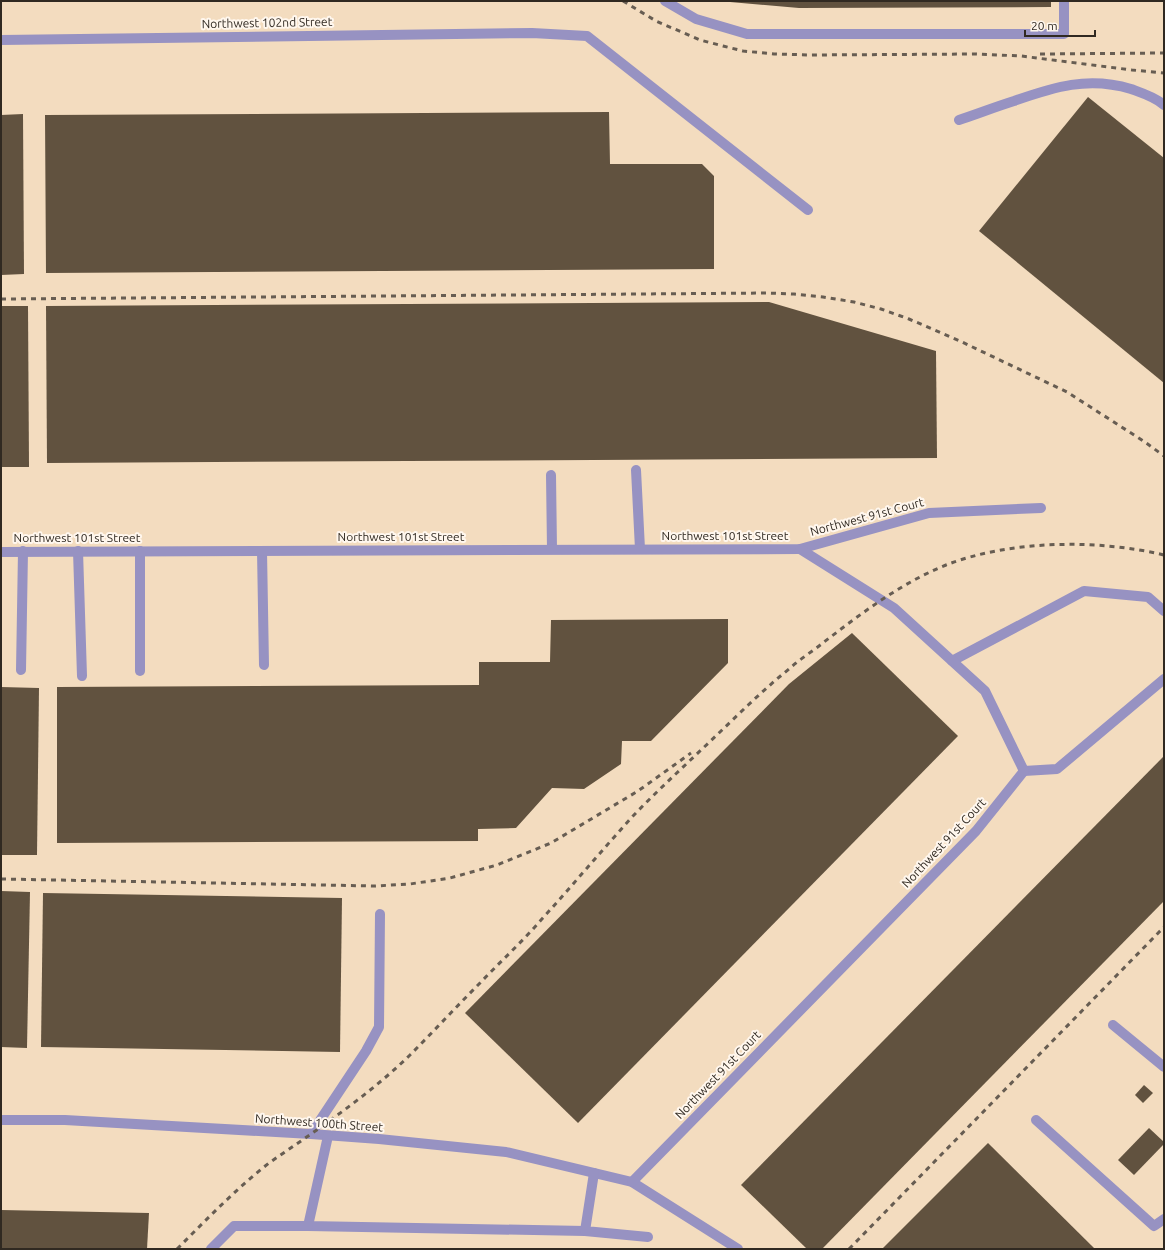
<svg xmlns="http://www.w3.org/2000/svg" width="1165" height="1250" font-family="Ubuntu,sans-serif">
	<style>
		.built { fill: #f3dcbf }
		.building { fill: #61523f }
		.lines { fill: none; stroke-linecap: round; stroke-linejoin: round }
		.minor { stroke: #9792c2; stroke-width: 10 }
		.rail { stroke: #675d52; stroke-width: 3; stroke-dasharray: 5 5; stroke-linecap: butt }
		.labels { text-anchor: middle; stroke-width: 4; stroke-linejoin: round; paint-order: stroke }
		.street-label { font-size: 12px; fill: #302921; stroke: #fff7ee }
	</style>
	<rect width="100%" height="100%" fill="#fae8d2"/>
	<rect class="built" x="1" y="1" width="1163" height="1248"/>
	<g class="building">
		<path d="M 730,1 L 1051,1 L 1051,7 L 799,8 L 730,2 Z"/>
		<path d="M 1088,97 L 1164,158 L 1164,383 L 979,231 Z"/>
		<path d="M 609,112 L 610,164 L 702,164 L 714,176 L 714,269 L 46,273 L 45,115 Z"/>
		<path d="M 23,114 L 24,274 L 1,275 L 1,115 Z"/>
		<path d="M 769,302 L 936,351 L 937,458 L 47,463 L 46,306 Z"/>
		<path d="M 1,306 L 28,306 L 29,467 L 1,467 Z"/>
		<path d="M 728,619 L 728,663 L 651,741 L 622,741 L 621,764 L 584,789 L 552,788 L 516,828 L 478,829 L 478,841 L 57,843 L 57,687 L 479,685 L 479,662 L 550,662 L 551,620 Z"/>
		<path d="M 852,633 L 958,736 L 578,1123 L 465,1013 L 789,684 Z"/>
		<path d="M 1,687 L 39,688 L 37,855 L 1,855 Z"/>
		<path d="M 1164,756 L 1164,901 L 822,1249 L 807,1249 L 741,1185 Z"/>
		<path d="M 1,891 L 30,892 L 27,1048 L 1,1047 Z"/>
		<path d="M 43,893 L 342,898 L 340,1052 L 41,1047 Z"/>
		<path d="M 1144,1085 L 1153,1093 L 1143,1103 L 1135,1095 Z"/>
		<path d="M 1149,1128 L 1164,1142 L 1164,1144 L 1134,1175 L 1118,1160 Z"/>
		<path d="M 988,1143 L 1095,1249 L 882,1249 Z"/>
		<path d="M 1,1210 L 149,1213 L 147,1249 L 1,1249 Z"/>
	</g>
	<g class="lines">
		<g class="minor">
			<path d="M 665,1 L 696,19 L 747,34 L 1064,34 L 1064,1"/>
			<path d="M 1,40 L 532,33 L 587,36 L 808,210"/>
			<path d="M 959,120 C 977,114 995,107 1014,101 C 1054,87 1088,76 1131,89 C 1142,93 1155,97 1164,105"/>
			<path d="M 636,470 L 640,549"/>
			<path d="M 551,475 L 552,549"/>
			<path d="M 78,551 L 82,676"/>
			<path d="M 140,551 L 140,671"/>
			<path d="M 262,551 L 264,665"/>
			<path d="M 1,552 L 800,549 L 929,513 L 1041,508"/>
			<path d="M 952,661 L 1084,591 L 1148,597 L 1164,611"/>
			<path d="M 21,670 L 23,551"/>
			<path d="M 1024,771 L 1057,769 L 1164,679"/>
			<path d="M 1113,1025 L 1164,1067"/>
			<path d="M 1,1120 L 65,1120 L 311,1134 L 379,1139 L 506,1152 L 632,1182 L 738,1249"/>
			<path d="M 1036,1120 L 1154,1226 L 1164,1219"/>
			<path d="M 311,1134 L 366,1051 L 379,1027 L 380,914"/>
			<path d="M 328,1136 L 308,1226 L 585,1231"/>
			<path d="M 594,1173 L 585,1231 L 648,1237"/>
			<path d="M 632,1182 L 976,831 L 1024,771 L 985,691 L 894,608 L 800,549"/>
			<path d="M 211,1249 L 234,1226 L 308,1226"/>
		</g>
		<g class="rail">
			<path d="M 623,1 L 656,21 L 700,40 L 723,46 L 743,51 L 774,54 L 811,55 L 976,54 L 1021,56 L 1132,70 L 1164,73"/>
			<path d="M 1040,54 L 1164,53"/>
			<path d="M 1,299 L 767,293 L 794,294 L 823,297 L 854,302 L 881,309 L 909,319 L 962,342 L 1067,392 L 1145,442 L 1164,456"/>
			<path d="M 1,879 L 375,886 L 410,884 L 450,878 L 497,865 L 551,843 L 638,791 L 691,753"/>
			<path d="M 177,1249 C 207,1219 236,1189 269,1163 C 283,1153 297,1144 311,1134 C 345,1110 379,1085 409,1056 C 433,1032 456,1007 480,983 C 500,962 522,942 541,920 C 572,886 602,850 633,816 C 655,793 678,772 701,750 C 730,723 758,694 789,669 C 800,659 813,651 824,642 C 862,613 901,583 946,565 C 1010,540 1098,539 1164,555"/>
			<path d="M 849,1249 L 1164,927"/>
		</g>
	</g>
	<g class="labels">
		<g class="street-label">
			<text transform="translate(267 23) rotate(-1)" y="4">Northwest 102nd Street</text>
			<text transform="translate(867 517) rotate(-15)" y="4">Northwest 91st Court</text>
			<text x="725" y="540">Northwest 101st Street</text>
			<text x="401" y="541">Northwest 101st Street</text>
			<text x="77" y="542">Northwest 101st Street</text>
			<text transform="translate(944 843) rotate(-47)" y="4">Northwest 91st Court</text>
			<text transform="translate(718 1075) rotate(-46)" y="4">Northwest 91st Court</text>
			<text transform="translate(319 1123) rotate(4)" y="4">Northwest 100th Street</text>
		</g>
	</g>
	<rect width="1165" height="1250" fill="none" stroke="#302921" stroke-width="4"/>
	<path d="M1025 30v6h70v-6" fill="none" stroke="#302921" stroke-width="2"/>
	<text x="1031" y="30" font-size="12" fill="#302921" stroke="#fff7ee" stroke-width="3" paint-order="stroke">20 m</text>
</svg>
